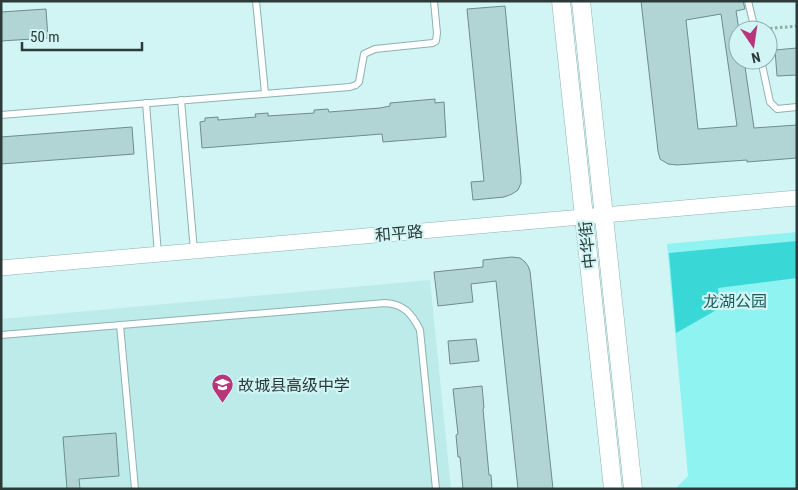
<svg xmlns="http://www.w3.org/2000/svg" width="798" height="490" font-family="'Roboto Condensed','Noto Sans SC',sans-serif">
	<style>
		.built { fill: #bcebea }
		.green { fill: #8ff3f1 }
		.water { fill: #39d8d6 }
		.building { fill: #b1d5d4; stroke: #6b8e8d; fill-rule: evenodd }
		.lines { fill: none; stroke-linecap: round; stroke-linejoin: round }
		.service-casing { stroke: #8eb1b0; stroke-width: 8 }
		.tertiary-casing { stroke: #8eb1b0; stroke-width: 16 }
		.secondary-casing { stroke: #8eb1b0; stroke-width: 19 }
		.path { stroke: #8da9a8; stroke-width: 3; stroke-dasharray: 2.5 2.5; stroke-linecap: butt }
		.service { stroke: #fff; stroke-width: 6 }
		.tertiary { stroke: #fff; stroke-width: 15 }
		.secondary { stroke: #fff; stroke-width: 18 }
		.labels { text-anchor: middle; stroke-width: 4.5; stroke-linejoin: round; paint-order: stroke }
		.street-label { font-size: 16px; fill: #2c3a3a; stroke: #d0f5f4 }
		.park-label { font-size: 16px; fill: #1c5b5a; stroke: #d0f5f4 }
		.poi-label { font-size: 16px; fill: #2c3a3a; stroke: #d0f5f4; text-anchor: start }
	</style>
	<rect width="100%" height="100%" fill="#d0f5f4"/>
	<path class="built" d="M 430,280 L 451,489 L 1,489 L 1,319 Z"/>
	<path class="green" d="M 797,232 L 797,489 L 675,489 L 688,476 L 667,244 Z"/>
	<path class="water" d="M 797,241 L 797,278 L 718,288 L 720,308 L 676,333 L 669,253 Z"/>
	<g class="building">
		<path d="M 641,1 L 743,1 L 745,9 L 736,11 L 739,30 L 738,30 L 738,60 L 744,60 L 754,128 L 797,125 L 797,158 L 747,162 L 747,160 L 677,165 L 668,164 L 660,159 L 658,151 ZM 721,14 L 737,126 L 698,129 L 686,20 Z"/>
		<path d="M 505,6 L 521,177 L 521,183 L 518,190 L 512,194 L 504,197 L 473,200 L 471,182 L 484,181 L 467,9 Z"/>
		<path d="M 46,9 L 48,38 L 1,41 L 1,12 Z"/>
		<path d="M 797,48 L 797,75 L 777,76 L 775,50 Z"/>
		<path d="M 435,99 L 435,103 L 444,102 L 446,137 L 383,142 L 382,134 L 202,148 L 200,122 L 205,121 L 205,118 L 218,117 L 218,120 L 256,117 L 255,114 L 268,113 L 268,116 L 314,113 L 314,110 L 328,109 L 329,112 L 380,108 L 390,106 L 390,103 Z"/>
		<path d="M 132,127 L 134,154 L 1,164 L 1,137 Z"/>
		<path d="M 512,257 L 520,258 L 525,262 L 528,266 L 530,271 L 553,489 L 518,489 L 496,281 L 471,284 L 473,302 L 438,306 L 434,272 L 483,267 L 483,260 Z"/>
		<path d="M 476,339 L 479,361 L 450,364 L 448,341 Z"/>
		<path d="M 482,386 L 484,408 L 483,409 L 489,475 L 491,475 L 492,489 L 463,489 L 460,457 L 458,457 L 456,435 L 458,434 L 453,389 Z"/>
		<path d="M 116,433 L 119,476 L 79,479 L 80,489 L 67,489 L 63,437 Z"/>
	</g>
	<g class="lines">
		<defs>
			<g id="service">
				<path d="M 256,1 L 265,93"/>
				<path d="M 748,1 L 755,30"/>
				<path d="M 761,60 L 770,102 L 777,109 L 797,107"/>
				<path d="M 181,100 L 194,251"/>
				<path d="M 146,103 L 158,254"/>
				<path d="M 1,115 L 350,87 L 356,85 L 359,82 L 364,54 L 375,49 L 433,43 L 436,41 L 437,33 L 434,1"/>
				<path d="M 120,325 L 135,489"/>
				<path d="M 1,335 L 385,303 C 404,304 412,314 420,330 L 436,489"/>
			</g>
			<path id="tertiary" d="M 1,268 L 797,198"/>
			<g id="secondary">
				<path d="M 561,1 L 613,489"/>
				<path d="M 581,1 L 633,489"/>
			</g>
		</defs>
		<use href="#service" class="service-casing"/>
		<use href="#tertiary" class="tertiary-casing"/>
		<use href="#secondary" class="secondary-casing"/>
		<path class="path" d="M 765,29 L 797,26"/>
		<use href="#service" class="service"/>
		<use href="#tertiary" class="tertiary"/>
		<use href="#secondary" class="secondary"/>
	</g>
	<defs>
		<symbol id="school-pin" viewBox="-11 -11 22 30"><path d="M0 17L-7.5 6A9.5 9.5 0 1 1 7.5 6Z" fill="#b8357c" stroke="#d0f5f4"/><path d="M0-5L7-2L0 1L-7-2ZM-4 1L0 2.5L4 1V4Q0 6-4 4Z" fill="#fff"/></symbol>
	</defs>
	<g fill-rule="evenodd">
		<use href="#school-pin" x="210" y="372" width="25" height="34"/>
	</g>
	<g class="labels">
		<g class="street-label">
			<text transform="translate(399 233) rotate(-5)" y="6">和平路</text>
			<text transform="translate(587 245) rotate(-96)" y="6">中华街</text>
		</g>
		<g class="park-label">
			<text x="735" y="307">龙湖公园</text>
		</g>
		<g class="poi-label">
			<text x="238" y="391">故城县高级中学</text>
		</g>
	</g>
	<rect width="798" height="490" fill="none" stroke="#2c3a3a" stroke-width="5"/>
	<g transform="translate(753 45) rotate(167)"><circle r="24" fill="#d0f5f4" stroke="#8eaaaa"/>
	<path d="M0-4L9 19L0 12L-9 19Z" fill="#b8357c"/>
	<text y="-8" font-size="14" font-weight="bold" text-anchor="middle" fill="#2c3a3a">N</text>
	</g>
	<path d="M22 42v8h120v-8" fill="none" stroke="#2c3a3a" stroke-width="2.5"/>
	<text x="30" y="42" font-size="15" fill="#2c3a3a" stroke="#d0f5f4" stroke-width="4" paint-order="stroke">50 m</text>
</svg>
